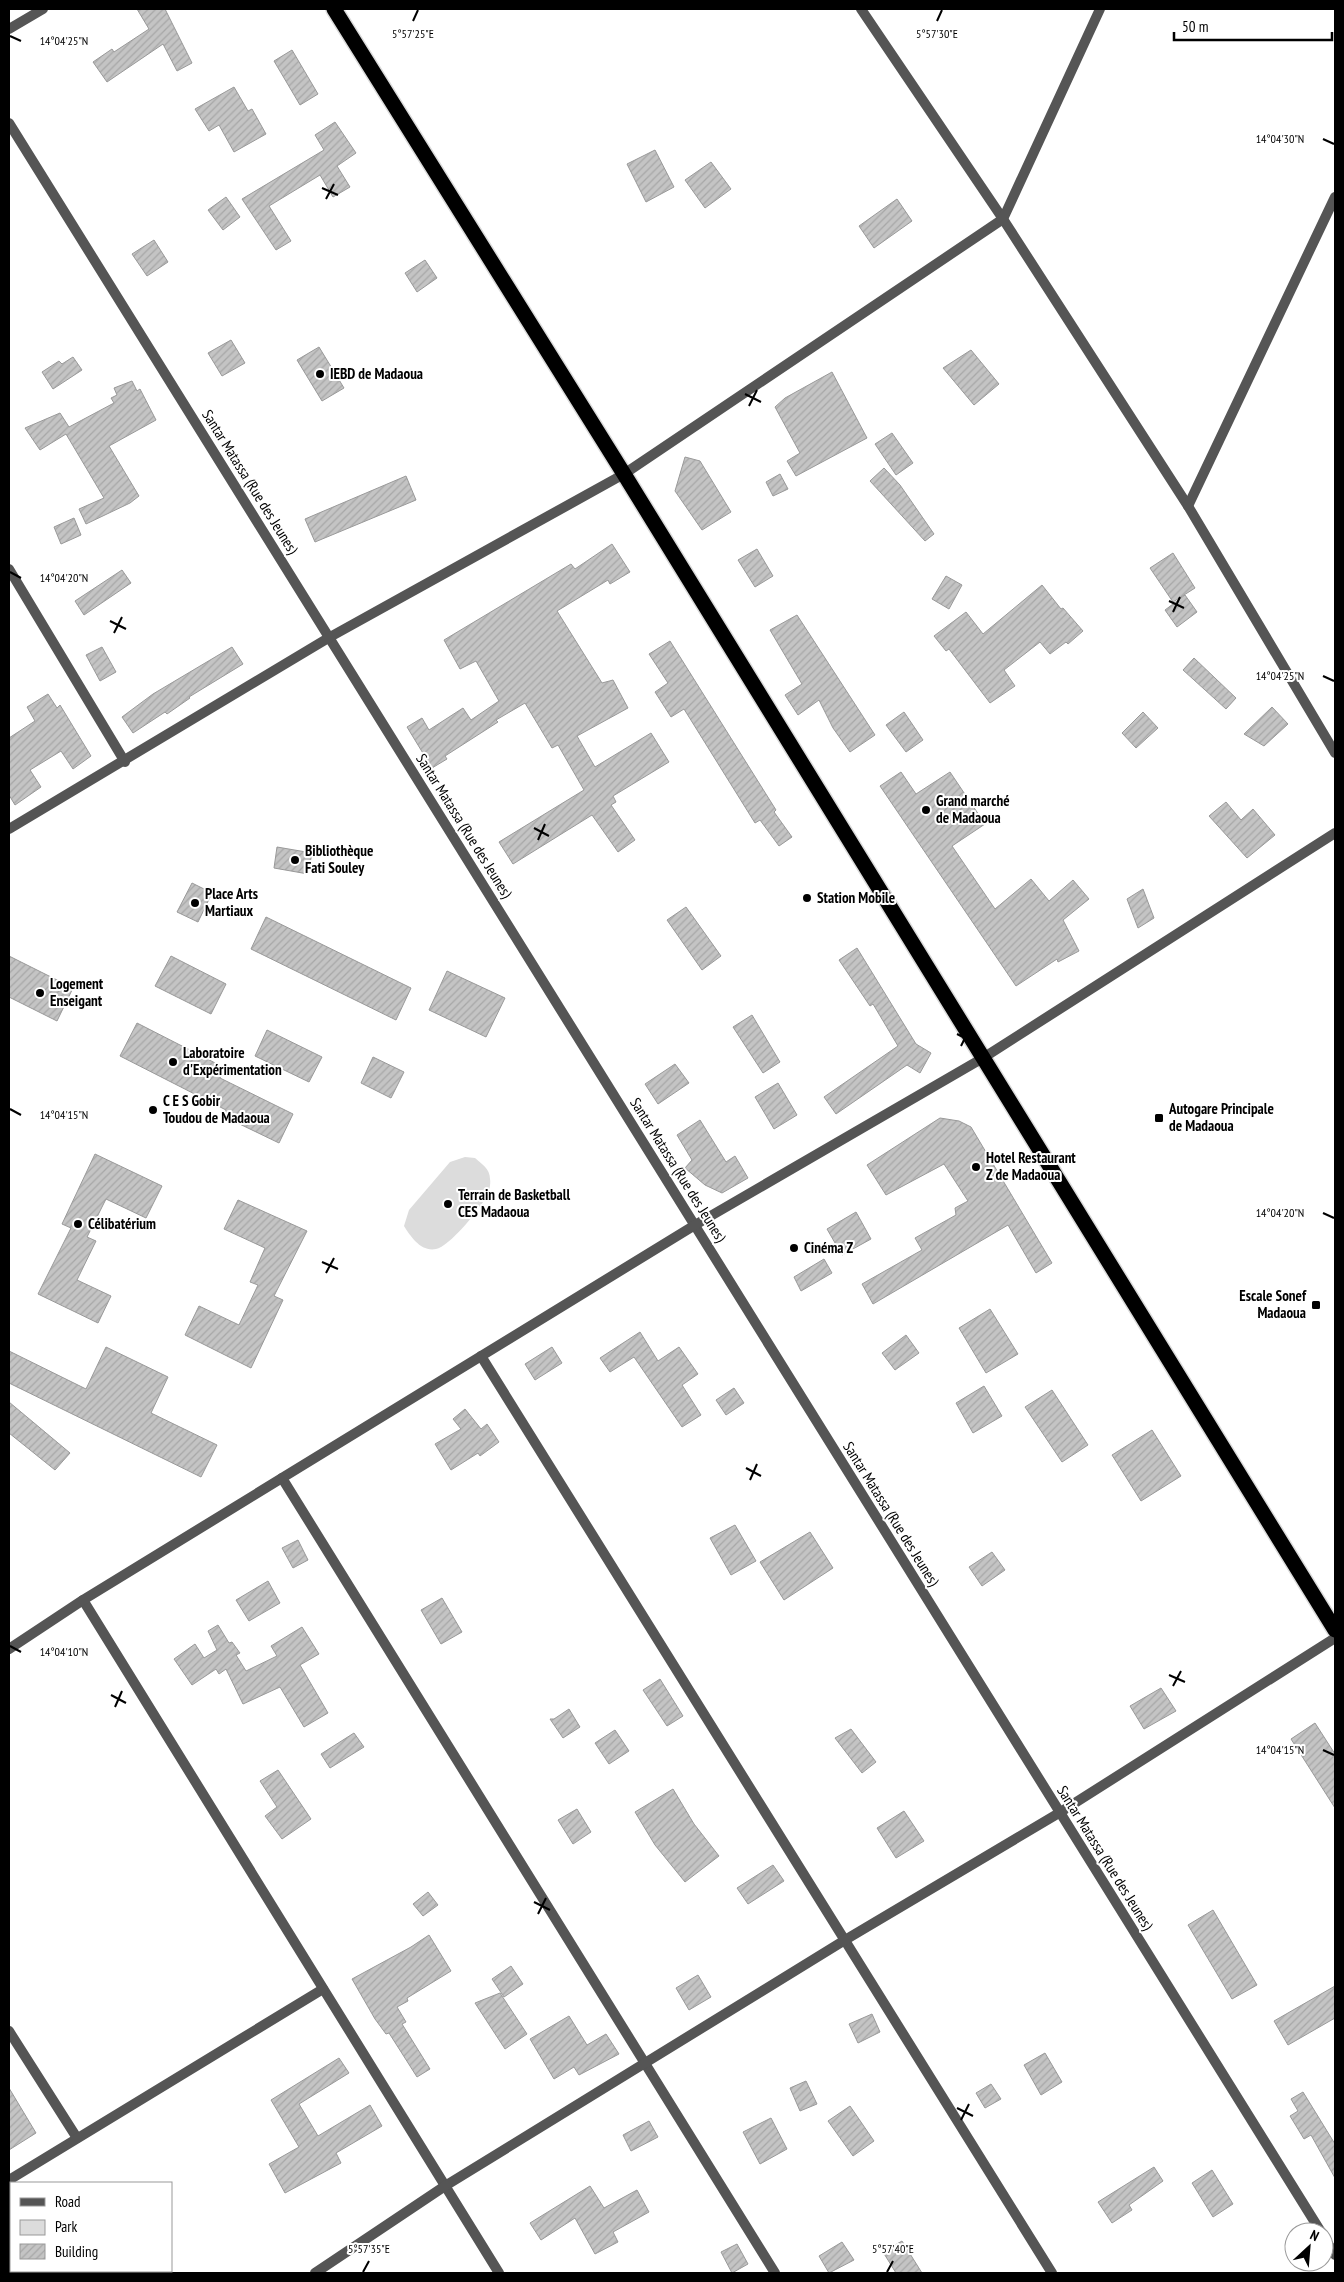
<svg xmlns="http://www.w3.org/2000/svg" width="1344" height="2282" font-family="'PT Sans Narrow',sans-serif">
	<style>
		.park { fill: #dcdcdc }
		.building { fill: url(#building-hatch); stroke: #999 }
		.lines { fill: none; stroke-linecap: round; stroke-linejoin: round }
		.highway-casing { stroke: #dbdbdb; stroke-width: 18 }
		.street { stroke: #555; stroke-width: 10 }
		.highway { stroke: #000; stroke-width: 15 }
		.ticks { fill: none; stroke: #000; stroke-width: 2 }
		.poi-dot { fill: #000; stroke: #fff; stroke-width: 2 }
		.labels { text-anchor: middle; stroke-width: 4; stroke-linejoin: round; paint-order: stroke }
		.poi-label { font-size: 15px; font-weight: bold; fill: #000; stroke: #fff; text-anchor: start }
		.street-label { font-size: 15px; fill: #000; stroke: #fff }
		.ticks-label { font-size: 12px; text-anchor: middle; fill: #000; stroke: #fff; stroke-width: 4; stroke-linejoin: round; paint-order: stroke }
	</style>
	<defs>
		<pattern id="building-hatch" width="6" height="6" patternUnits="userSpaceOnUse" patternTransform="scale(1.25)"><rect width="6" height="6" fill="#c4c4c4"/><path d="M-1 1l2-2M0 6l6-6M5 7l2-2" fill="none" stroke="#a7a7a7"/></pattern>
	</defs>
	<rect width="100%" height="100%" fill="#fff"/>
	<path class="park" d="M 465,1157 L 475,1158 C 482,1164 490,1169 490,1179 C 491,1184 489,1193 486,1197 C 479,1210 449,1247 436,1249 C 421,1252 411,1237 404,1226 L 409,1210 L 450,1162 Z"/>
	<g class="building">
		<path d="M 137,9 L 165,9 L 192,63 L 177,71 L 163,44 L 107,82 L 93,62 L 112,49 L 114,52 L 149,29 Z"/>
		<path d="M 292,50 L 318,94 L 300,105 L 274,61 Z"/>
		<path d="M 234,87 L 248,111 L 252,109 L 266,134 L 234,152 L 219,125 L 209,131 L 195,109 Z"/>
		<path d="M 335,122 L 356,153 L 337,166 L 350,187 L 333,197 L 320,175 L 269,206 L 291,241 L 276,250 L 242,199 L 324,150 L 315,135 Z"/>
		<path d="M 655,150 L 674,187 L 646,202 L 627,164 Z"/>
		<path d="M 711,162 L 731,189 L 705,208 L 685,180 Z"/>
		<path d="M 226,197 L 240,217 L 223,230 L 208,210 Z"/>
		<path d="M 897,199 L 912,221 L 874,248 L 859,226 Z"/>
		<path d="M 154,240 L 168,262 L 147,276 L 132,254 Z"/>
		<path d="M 425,260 L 437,278 L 417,292 L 405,273 Z"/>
		<path d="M 231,340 L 245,363 L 222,376 L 208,353 Z"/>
		<path d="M 319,347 L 344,388 L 322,401 L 297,360 Z"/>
		<path d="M 971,350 L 999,384 L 974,405 L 943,368 Z"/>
		<path d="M 73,357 L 82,370 L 53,389 L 42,372 L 59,361 L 62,364 Z"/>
		<path d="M 832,372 L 867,438 L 796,476 L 787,461 L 800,453 L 775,407 L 785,398 Z"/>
		<path d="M 132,381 L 137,391 L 140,389 L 156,420 L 109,446 L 139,496 L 130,503 L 86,524 L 79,509 L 104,498 L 66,434 L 40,450 L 25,428 L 60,413 L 69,427 L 114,403 L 111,398 L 117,395 L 114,388 Z"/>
		<path d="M 892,433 L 913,463 L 896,475 L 875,444 Z"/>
		<path d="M 685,457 L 700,461 L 731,512 L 702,530 L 675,491 Z"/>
		<path d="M 884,468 L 900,485 L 934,534 L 925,541 L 870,481 Z"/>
		<path d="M 780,474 L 788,489 L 773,496 L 766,482 Z"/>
		<path d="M 406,476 L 416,500 L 315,542 L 305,519 Z"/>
		<path d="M 74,518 L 81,535 L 61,544 L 54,527 Z"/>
		<path d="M 612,544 L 630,572 L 610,584 L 608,580 L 557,611 L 602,683 L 613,680 L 628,708 L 577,736 L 595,767 L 651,733 L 669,762 L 613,796 L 616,802 L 611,805 L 635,840 L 618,852 L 592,815 L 513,864 L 499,842 L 584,790 L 558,745 L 552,748 L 525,703 L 496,720 L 498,722 L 445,756 L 447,759 L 432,768 L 407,727 L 422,718 L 429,730 L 463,708 L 471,720 L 499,701 L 476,661 L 460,669 L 444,640 L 571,564 L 575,569 Z"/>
		<path d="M 757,549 L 773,576 L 755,587 L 738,560 Z"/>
		<path d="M 1173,553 L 1195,588 L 1173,602 L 1150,568 Z"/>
		<path d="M 122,570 L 131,583 L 84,615 L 75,601 Z"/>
		<path d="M 946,576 L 962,585 L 949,609 L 932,599 Z"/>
		<path d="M 1042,585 L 1061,609 L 1063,608 L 1083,631 L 1068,644 L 1066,642 L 1050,654 L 1040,642 L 1004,670 L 1015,686 L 990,703 L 949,649 L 946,651 L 934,636 L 966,612 L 983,634 Z"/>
		<path d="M 1185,595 L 1197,612 L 1177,627 L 1165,610 Z"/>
		<path d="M 797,615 L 875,735 L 850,752 L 833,728 L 819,700 L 798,715 L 785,695 L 802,684 L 770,630 Z"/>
		<path d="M 670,641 L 776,810 L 774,812 L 792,837 L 779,846 L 760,820 L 755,823 L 684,709 L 671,717 L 655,692 L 668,683 L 649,654 Z"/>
		<path d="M 102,647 L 116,672 L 100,681 L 86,655 Z"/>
		<path d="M 232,647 L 243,664 L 189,697 L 190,698 L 167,714 L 165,712 L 133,733 L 122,717 L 153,694 Z"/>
		<path d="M 1194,658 L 1236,698 L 1226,709 L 1183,670 Z"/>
		<path d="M 48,694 L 57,708 L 60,705 L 91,756 L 73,769 L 61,751 L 30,770 L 41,787 L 15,805 L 9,795 L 9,738 L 35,721 L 27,707 Z"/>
		<path d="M 1272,707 L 1288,724 L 1264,746 L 1244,734 Z"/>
		<path d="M 904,712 L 923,740 L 906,752 L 886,725 Z"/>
		<path d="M 1143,712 L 1158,728 L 1136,748 L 1122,733 Z"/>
		<path d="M 901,772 L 916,794 L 950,772 L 985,824 L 952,846 L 995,909 L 1031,879 L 1049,901 L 1073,880 L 1089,899 L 1063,920 L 1079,951 L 1058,962 L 1057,959 L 1016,986 L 880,786 Z"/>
		<path d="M 1226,802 L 1241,820 L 1253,809 L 1275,835 L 1247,858 L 1209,816 Z"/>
		<path d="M 277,847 L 312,853 L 308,874 L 274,868 Z"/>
		<path d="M 192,883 L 212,893 L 198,922 L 177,912 Z"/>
		<path d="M 1143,889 L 1154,918 L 1138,928 L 1127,899 Z"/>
		<path d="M 686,907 L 721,956 L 702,970 L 667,920 Z"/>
		<path d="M 266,917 L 411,988 L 396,1020 L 251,949 Z"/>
		<path d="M 857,948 L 916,1044 L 931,1053 L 920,1073 L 907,1065 L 836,1114 L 824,1097 L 898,1046 L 873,1004 L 870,1006 L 839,960 Z"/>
		<path d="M 9,956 L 73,988 L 57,1021 L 9,997 Z"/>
		<path d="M 171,956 L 226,984 L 211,1014 L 155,986 Z"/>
		<path d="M 447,971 L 505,998 L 486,1037 L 429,1010 Z"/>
		<path d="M 752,1015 L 780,1062 L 763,1073 L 733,1027 Z"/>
		<path d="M 137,1023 L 225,1068 L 220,1078 L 293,1114 L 279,1143 L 223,1116 L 226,1110 L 120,1056 Z"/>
		<path d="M 267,1030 L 322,1057 L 309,1082 L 255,1056 Z"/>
		<path d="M 373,1057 L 404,1072 L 391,1098 L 361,1083 Z"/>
		<path d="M 675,1064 L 689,1083 L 658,1104 L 645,1084 Z"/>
		<path d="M 778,1083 L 797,1115 L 774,1129 L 755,1097 Z"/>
		<path d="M 940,1118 L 959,1121 L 971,1127 L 1052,1263 L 1036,1273 L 1008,1225 L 873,1304 L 862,1284 L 922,1250 L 915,1238 L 956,1215 L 955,1208 L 968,1201 L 944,1164 L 886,1195 L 867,1165 Z"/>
		<path d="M 700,1120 L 726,1162 L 735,1156 L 748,1178 L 722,1193 L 705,1185 L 685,1168 L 692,1160 L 677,1135 Z"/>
		<path d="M 95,1154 L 162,1186 L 146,1218 L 106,1199 L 87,1237 L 96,1241 L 77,1280 L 111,1296 L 98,1323 L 38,1294 L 71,1228 L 62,1224 Z"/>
		<path d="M 238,1200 L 307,1231 L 274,1296 L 283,1300 L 251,1368 L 185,1335 L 199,1306 L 239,1325 L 258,1285 L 250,1282 L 265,1248 L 224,1229 Z"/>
		<path d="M 856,1212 L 871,1239 L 842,1255 L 827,1229 Z"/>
		<path d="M 824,1259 L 832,1273 L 801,1291 L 794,1277 Z"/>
		<path d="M 990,1309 L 1018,1354 L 986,1373 L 959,1328 Z"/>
		<path d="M 640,1332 L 658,1361 L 679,1347 L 698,1374 L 682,1385 L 701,1415 L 682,1427 L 634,1357 L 610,1372 L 600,1358 Z"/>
		<path d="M 906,1335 L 919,1353 L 895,1370 L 882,1353 Z"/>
		<path d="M 106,1347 L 168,1377 L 151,1413 L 217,1445 L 201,1477 L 9,1383 L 9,1351 L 86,1389 Z"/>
		<path d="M 552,1347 L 562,1363 L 535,1380 L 525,1364 Z"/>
		<path d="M 984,1386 L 1002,1416 L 973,1433 L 956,1403 Z"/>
		<path d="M 734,1388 L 744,1403 L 726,1415 L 716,1400 Z"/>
		<path d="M 1052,1390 L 1088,1445 L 1062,1462 L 1025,1407 Z"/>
		<path d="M 9,1402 L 70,1453 L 55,1470 L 9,1433 Z"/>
		<path d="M 465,1409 L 481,1429 L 487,1424 L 499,1442 L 480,1456 L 478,1453 L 451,1470 L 435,1444 L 461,1429 L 453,1419 Z"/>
		<path d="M 1152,1430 L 1181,1476 L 1141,1501 L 1112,1455 Z"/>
		<path d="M 735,1525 L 756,1561 L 731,1575 L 710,1538 Z"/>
		<path d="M 810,1532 L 833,1568 L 784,1600 L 760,1562 Z"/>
		<path d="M 298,1540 L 308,1560 L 293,1568 L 282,1548 Z"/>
		<path d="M 992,1552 L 1005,1570 L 982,1586 L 969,1567 Z"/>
		<path d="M 268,1581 L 280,1603 L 249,1621 L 236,1600 Z"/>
		<path d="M 442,1598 L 462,1632 L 441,1644 L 421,1610 Z"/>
		<path d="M 218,1625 L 229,1643 L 232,1642 L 240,1653 L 236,1655 L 246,1671 L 277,1656 L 271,1646 L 302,1627 L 319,1654 L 300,1665 L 328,1713 L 304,1727 L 280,1687 L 243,1704 L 226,1669 L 219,1674 L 216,1669 L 192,1685 L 174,1659 L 195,1644 L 204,1658 L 217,1650 L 208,1631 Z"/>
		<path d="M 660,1679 L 683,1716 L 667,1726 L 643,1690 Z"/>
		<path d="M 1161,1688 L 1176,1711 L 1144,1729 L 1130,1706 Z"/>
		<path d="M 569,1709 L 580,1727 L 563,1738 L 550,1719 L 554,1719 Z"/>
		<path d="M 1315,1723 L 1335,1754 L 1335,1808 L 1291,1739 Z"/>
		<path d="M 851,1729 L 876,1762 L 862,1773 L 835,1738 Z"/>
		<path d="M 615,1730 L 629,1751 L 609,1764 L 595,1743 Z"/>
		<path d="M 354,1733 L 364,1747 L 330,1768 L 321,1754 Z"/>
		<path d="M 278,1770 L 311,1819 L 282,1839 L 265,1816 L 277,1807 L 260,1781 Z"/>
		<path d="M 673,1789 L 694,1824 L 719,1856 L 685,1882 L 655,1845 L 635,1812 Z"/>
		<path d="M 577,1809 L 591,1832 L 573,1844 L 558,1820 Z"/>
		<path d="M 904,1811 L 924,1841 L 896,1858 L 877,1828 Z"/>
		<path d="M 773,1865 L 784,1881 L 748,1904 L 737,1888 Z"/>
		<path d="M 428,1892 L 438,1905 L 423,1916 L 413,1904 Z"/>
		<path d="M 1213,1910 L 1257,1985 L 1232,1999 L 1188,1925 Z"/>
		<path d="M 429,1935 L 451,1971 L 407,1998 L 408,2001 L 397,2007 L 406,2022 L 402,2024 L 430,2069 L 417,2077 L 389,2033 L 386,2034 L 375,2019 L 352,1979 L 411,1947 Z"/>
		<path d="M 511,1966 L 523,1984 L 504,1997 L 492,1979 Z"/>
		<path d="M 698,1975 L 711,1997 L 689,2010 L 676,1988 Z"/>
		<path d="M 1335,1986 L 1335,2018 L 1288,2045 L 1274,2021 Z"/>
		<path d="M 500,1993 L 527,2034 L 505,2049 L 475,2003 Z"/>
		<path d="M 872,2014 L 880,2032 L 858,2043 L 849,2024 Z"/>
		<path d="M 569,2016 L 587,2045 L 606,2034 L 619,2054 L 579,2075 L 574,2067 L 554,2079 L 530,2039 Z"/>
		<path d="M 1045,2053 L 1062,2082 L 1041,2095 L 1024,2065 Z"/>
		<path d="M 339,2058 L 349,2073 L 299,2104 L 318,2136 L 370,2105 L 382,2126 L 336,2153 L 341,2163 L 285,2193 L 269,2164 L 299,2147 L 271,2100 Z"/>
		<path d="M 806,2081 L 817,2104 L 800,2111 L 790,2088 Z"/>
		<path d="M 991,2084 L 1001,2099 L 985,2108 L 976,2093 Z"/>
		<path d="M 9,2088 L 36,2133 L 9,2150 Z"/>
		<path d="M 1303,2092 L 1335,2144 L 1335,2178 L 1311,2135 L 1304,2139 L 1290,2116 L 1298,2111 L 1291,2099 Z"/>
		<path d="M 850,2106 L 874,2141 L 853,2156 L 828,2121 Z"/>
		<path d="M 771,2118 L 787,2149 L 760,2164 L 743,2132 Z"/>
		<path d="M 649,2121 L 658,2137 L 631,2151 L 623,2135 Z"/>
		<path d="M 1154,2167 L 1163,2181 L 1129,2205 L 1132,2210 L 1112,2223 L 1098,2202 Z"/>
		<path d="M 1212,2170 L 1233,2204 L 1213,2217 L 1192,2183 Z"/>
		<path d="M 590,2186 L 604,2208 L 637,2190 L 649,2212 L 613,2232 L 618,2242 L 595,2254 L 575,2218 L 541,2240 L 530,2223 Z"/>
		<path d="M 902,2241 L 922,2273 L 896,2273 L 883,2252 Z"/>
		<path d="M 842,2242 L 854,2260 L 829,2273 L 819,2256 Z"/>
		<path d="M 737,2244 L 748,2264 L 732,2273 L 721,2252 Z"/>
	</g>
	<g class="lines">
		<defs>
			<path id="highway" d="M 334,9 L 624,474 L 1335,1630"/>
		</defs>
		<use href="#highway" class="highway-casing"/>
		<g class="street">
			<path d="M 861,9 L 1003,219 L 1188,506 L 1335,753"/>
			<path d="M 9,29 L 43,9"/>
			<path d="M 9,123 L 1321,2232"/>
			<path d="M 1188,506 L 1335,197"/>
			<path d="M 9,569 L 125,762"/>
			<path d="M 9,829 L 330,637 L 624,474 L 1003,219 L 1100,9"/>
			<path d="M 481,1356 L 1052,2273"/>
			<path d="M 282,1478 L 775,2273"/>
			<path d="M 83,1600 L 499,2273"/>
			<path d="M 9,1649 L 83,1600 L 695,1225 L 983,1058 L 1335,833"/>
			<path d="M 9,2031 L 77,2138"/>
			<path d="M 9,2180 L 323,1989"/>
			<path d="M 1324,2237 L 1335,2255"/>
			<path d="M 315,2273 L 445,2186 L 845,1940 L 1059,1813 L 1335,1638"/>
		</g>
		<use href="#highway" class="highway"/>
	</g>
	<path class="ticks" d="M 413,21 L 418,10M 937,21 L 942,10M 10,36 L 21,41M 1323,139 L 1334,144M 322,188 L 338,195M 326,199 L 334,184M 745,394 L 761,402M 749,406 L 757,390M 10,572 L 21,578M 1169,601 L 1184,608M 1173,612 L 1180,597M 110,621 L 126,629M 114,633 L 122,617M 1323,676 L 1334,681M 534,828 L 549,836M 538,840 L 545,824M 957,1034 L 973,1042M 961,1046 L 969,1030M 10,1109 L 21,1115M 1323,1213 L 1334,1218M 322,1262 L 338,1269M 326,1273 L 334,1258M 746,1468 L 761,1476M 750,1480 L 757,1464M 10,1646 L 21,1652M 1169,1675 L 1185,1682M 1173,1686 L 1181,1671M 111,1695 L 126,1703M 115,1707 L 122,1691M 1323,1750 L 1334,1755M 534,1902 L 550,1910M 538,1914 L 546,1898M 957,2108 L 973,2116M 961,2120 L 969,2104M 363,2272 L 369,2261M 887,2272 L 893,2261"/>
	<g class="poi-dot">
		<circle cx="320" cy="374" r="5"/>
		<circle cx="926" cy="810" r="5"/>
		<circle cx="295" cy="860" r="5"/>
		<circle cx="807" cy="898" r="5"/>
		<circle cx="195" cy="903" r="5"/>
		<circle cx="40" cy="993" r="5"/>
		<circle cx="173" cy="1062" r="5"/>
		<circle cx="153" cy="1110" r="5"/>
		<rect x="1154" y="1113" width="10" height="10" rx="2.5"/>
		<circle cx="976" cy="1167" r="5"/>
		<circle cx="448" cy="1204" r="5"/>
		<circle cx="78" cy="1224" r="5"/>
		<circle cx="794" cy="1248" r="5"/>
		<rect x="1311" y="1300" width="10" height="10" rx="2.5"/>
	</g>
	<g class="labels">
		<g class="poi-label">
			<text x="330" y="379">IEBD de Madaoua</text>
			<text x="936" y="806">Grand marché<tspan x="936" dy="17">de Madaoua</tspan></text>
			<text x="305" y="856">Bibliothèque<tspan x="305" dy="17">Fati Souley</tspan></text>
			<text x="205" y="899">Place Arts<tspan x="205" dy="17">Martiaux</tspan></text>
			<text x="817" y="903">Station Mobile</text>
			<text x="50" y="989">Logement<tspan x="50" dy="17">Enseigant</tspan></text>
			<text x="183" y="1058">Laboratoire<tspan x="183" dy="17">d'Expérimentation</tspan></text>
			<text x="163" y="1106">C E S Gobir<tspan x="163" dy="17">Toudou de Madaoua</tspan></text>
			<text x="1169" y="1114">Autogare Principale<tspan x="1169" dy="17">de Madaoua</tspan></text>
			<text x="986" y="1163">Hotel Restaurant<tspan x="986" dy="17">Z de Madaoua</tspan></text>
			<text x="458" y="1200">Terrain de Basketball<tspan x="458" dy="17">CES Madaoua</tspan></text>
			<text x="88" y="1229">Célibatérium</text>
			<text x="804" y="1253">Cinéma Z</text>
			<text x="1306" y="1301" text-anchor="end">Escale Sonef<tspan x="1306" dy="17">Madaoua</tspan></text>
		</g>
		<g class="street-label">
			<text transform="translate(250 482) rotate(58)" y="5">Santar Matassa (Rue des Jeunes)</text>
			<text transform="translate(464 826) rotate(58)" y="5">Santar Matassa (Rue des Jeunes)</text>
			<text transform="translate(678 1170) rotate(58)" y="5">Santar Matassa (Rue des Jeunes)</text>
			<text transform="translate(891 1514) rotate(58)" y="5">Santar Matassa (Rue des Jeunes)</text>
			<text transform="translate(1105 1858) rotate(58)" y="5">Santar Matassa (Rue des Jeunes)</text>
		</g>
	</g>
	<g class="ticks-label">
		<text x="413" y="38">5°57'25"E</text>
		<text x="937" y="38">5°57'30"E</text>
		<text x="64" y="45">14°04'25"N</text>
		<text x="1280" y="143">14°04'30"N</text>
		<text x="64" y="582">14°04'20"N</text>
		<text x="1280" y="680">14°04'25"N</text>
		<text x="64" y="1119">14°04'15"N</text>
		<text x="1280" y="1217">14°04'20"N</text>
		<text x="64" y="1656">14°04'10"N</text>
		<text x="1280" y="1754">14°04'15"N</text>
		<text x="369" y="2253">5°57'35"E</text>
		<text x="893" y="2253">5°57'40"E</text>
	</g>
	<rect width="1344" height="2282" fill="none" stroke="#000000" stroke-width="20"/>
	<rect x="10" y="2182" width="162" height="90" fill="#ffffff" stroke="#999999"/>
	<rect x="20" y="2198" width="25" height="8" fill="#555555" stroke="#999999"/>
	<text x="55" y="2207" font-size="15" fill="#000000">Road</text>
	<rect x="20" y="2220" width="25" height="15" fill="#dcdcdc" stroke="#999999"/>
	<text x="55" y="2232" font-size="15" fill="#000000">Park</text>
	<rect x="20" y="2244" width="25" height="15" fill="url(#building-hatch)" stroke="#999999"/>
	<text x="55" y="2257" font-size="15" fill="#000000">Building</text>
	<g transform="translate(1309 2247) rotate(26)"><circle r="24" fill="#ffffff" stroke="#999999"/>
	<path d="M0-4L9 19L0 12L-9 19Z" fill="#000000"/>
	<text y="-8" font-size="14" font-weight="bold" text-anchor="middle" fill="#000000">N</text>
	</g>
	<path d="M1174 32v8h158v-8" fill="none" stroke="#000000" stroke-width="2.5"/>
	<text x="1182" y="32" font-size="15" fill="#000000" stroke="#ffffff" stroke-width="4" paint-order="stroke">50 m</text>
</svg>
